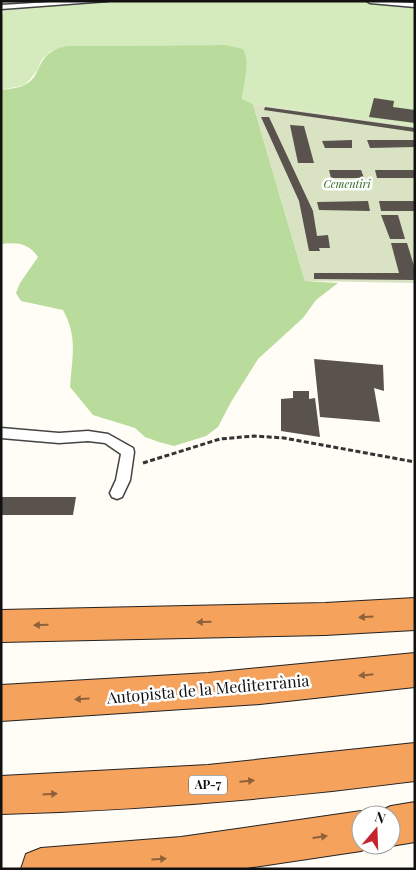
<svg xmlns="http://www.w3.org/2000/svg" width="416" height="870" font-family="'Playfair Display',serif">
	<style>
		.green { fill: #d5ebbd }
		.forest { fill: #b9dc9c }
		.cemetery { fill: #d9e3c4 }
		.building { fill: #5a524d }
		.lines { fill: none; stroke-linecap: round; stroke-linejoin: round }
		.lane-casing { stroke: #444; stroke-width: 3 }
		.highway-casing { stroke: #222; stroke-width: 2 }
		.path { stroke: #333; stroke-width: 3; stroke-dasharray: 5 2.5; stroke-linecap: butt }
		.lane { fill: #fff; fill-rule: evenodd }
		.highway { fill: #f5a25d; fill-rule: evenodd }
		.oneway { fill: #8e613b }
		.labels { text-anchor: middle; stroke-width: 5; stroke-linejoin: round; paint-order: stroke }
		.far-park-label { font-size: 11px; font-style: italic; fill: #2f6b1f; stroke: #fff }
		.shield { fill: #fff; stroke: #585858; stroke-width: 1 }
		.shield-label { font-size: 12px; font-weight: bold; fill: #111 }
		.near-street-label { font-size: 16px; fill: #111; stroke: #fff }
	</style>
	<rect width="100%" height="100%" fill="#fffdf5"/>
	<path class="green" d="M 1,1 L 415,1 L 415,126 L 253,104 L 242,99 L 246,57 L 225,45 L 76,46 L 51,51 L 42,59 L 37,71 L 25,85 L 1,90 L 1,18 L 4,11 L 1,10 Z"/>
	<path class="forest" d="M 225,45 L 243,49 C 251,61 243,85 242,99 L 253,104 L 305,281 L 338,283 L 316,300 L 303,318 L 258,359 L 231,402 L 218,427 L 206,436 L 174,446 L 159,442 L 145,437 L 135,428 L 93,415 L 70,387 C 72,357 78,337 63,310 L 21,301 L 16,293 L 20,283 L 38,257 C 29,243 17,242 1,244 L 1,90 C 9,89 18,88 25,85 C 45,74 33,53 67,46 Z"/>
	<path class="cemetery" d="M 253,104 L 415,126 L 415,283 L 305,281 Z"/>
	<g class="building">
		<path d="M 374,98 L 394,101 L 393,107 L 415,110 L 415,123 L 369,117 Z"/>
		<path d="M 265,107 L 415,128 L 415,132 L 264,110 Z"/>
		<path d="M 261,117 L 269,117 L 313,211 L 317,236 L 328,235 L 330,248 L 319,248 L 320,251 L 309,251 L 299,201 Z"/>
		<path d="M 290,125 L 304,126 L 314,163 L 298,163 Z"/>
		<path d="M 352,140 L 352,148 L 325,148 L 322,141 Z"/>
		<path d="M 367,140 L 415,140 L 415,147 L 370,148 Z"/>
		<path d="M 329,170 L 361,170 L 364,178 L 331,178 Z"/>
		<path d="M 375,170 L 415,170 L 415,178 L 377,178 Z"/>
		<path d="M 368,201 L 370,211 L 319,210 L 317,202 Z"/>
		<path d="M 379,201 L 415,201 L 415,211 L 381,211 Z"/>
		<path d="M 381,215 L 398,215 L 405,239 L 390,239 Z"/>
		<path d="M 391,243 L 407,243 L 415,269 L 415,280 L 314,279 L 314,273 L 399,273 Z"/>
		<path d="M 314,359 L 383,365 L 384,391 L 374,388 L 380,422 L 320,417 Z"/>
		<path d="M 293,391 L 309,391 L 309,399 L 315,398 L 320,437 L 281,431 L 281,399 L 293,398 Z"/>
		<path d="M 1,497 L 76,497 L 73,515 L 1,515 Z"/>
	</g>
	<g class="lines">
		<defs>
			<g id="lane">
				<path d="M 68,1 L 108,1 L 1,9 L 1,5 Z"/>
				<path d="M 367,1 L 415,3 L 415,7 L 370,3 Z"/>
				<path d="M 1,428 L 59,433 L 88,431 L 108,434 L 133,448 L 134,452 L 130,480 L 122,497 L 117,499 L 112,497 L 110,493 L 116,480 L 121,454 L 105,443 L 88,441 L 59,443 L 1,438 Z"/>
			</g>
			<g id="highway">
				<path d="M 415,598 L 415,630 L 325,635 L 1,642 L 1,610 L 325,603 Z"/>
				<path d="M 415,653 L 415,687 L 260,704 L 1,721 L 1,685 L 208,673 Z"/>
				<path d="M 415,743 L 415,781 C 277,799 140,810 1,814 L 1,776 L 208,765 Z"/>
				<path d="M 415,802 L 415,842 L 391,846 L 389,845 L 391,845 L 391,815 L 376,815 L 377,812 L 391,806 Z"/>
				<path d="M 361,811 L 371,815 L 361,815 L 361,845 L 375,845 L 361,851 L 240,869 L 21,869 L 26,854 L 41,848 L 181,837 Z"/>
			</g>
		</defs>
		<use href="#lane" class="lane-casing"/>
		<use href="#highway" class="highway-casing"/>
		<path class="path" d="M 143,463 L 220,439 L 254,436 L 284,438 L 415,462"/>
		<use href="#lane" class="lane"/>
		<use href="#highway" class="highway"/>
	</g>
	<defs><path id="oneway-solid" d="M-6-.8H1V-3.2L6.5 0L1 3.2V.8H-6Z" transform="scale(1.25)"/></defs>
	<g class="oneway">
		<use href="#oneway-solid" transform="translate(366 617) rotate(177)"/>
		<use href="#oneway-solid" transform="translate(204 622) rotate(179)"/>
		<use href="#oneway-solid" transform="translate(41 625) rotate(179)"/>
		<use href="#oneway-solid" transform="translate(366 675) rotate(174)"/>
		<use href="#oneway-solid" transform="translate(82 699) rotate(177)"/>
		<use href="#oneway-solid" transform="translate(247 781) rotate(-5)"/>
		<use href="#oneway-solid" transform="translate(50 794) rotate(-3)"/>
		<use href="#oneway-solid" transform="translate(320 837) rotate(-8)"/>
		<use href="#oneway-solid" transform="translate(159 859) rotate(-4)"/>
	</g>
	<g class="labels">
		<g class="far-park-label">
			<text x="347" y="188">Cementiri</text>
		</g>
		<rect class="shield" x="189" y="775.5" width="38" height="19" rx="4"/>
		<g class="shield-label">
			<text x="208" y="789">AP-7</text>
		</g>
		<g class="near-street-label">
			<text transform="translate(208 689) rotate(-5)" y="6">Autopista de la Mediterrània</text>
		</g>
	</g>
	<rect width="416" height="870" fill="none" stroke="#111111" stroke-width="5"/>
	<g transform="translate(376 830) rotate(19)"><circle r="24" fill="#ffffff" stroke="#a0a0a0"/>
	<path d="M0-4L9 19L0 12L-9 19Z" fill="#c4262e"/>
	<text y="-8" font-size="14" font-weight="bold" text-anchor="middle" fill="#111111">N</text>
	</g>
</svg>
